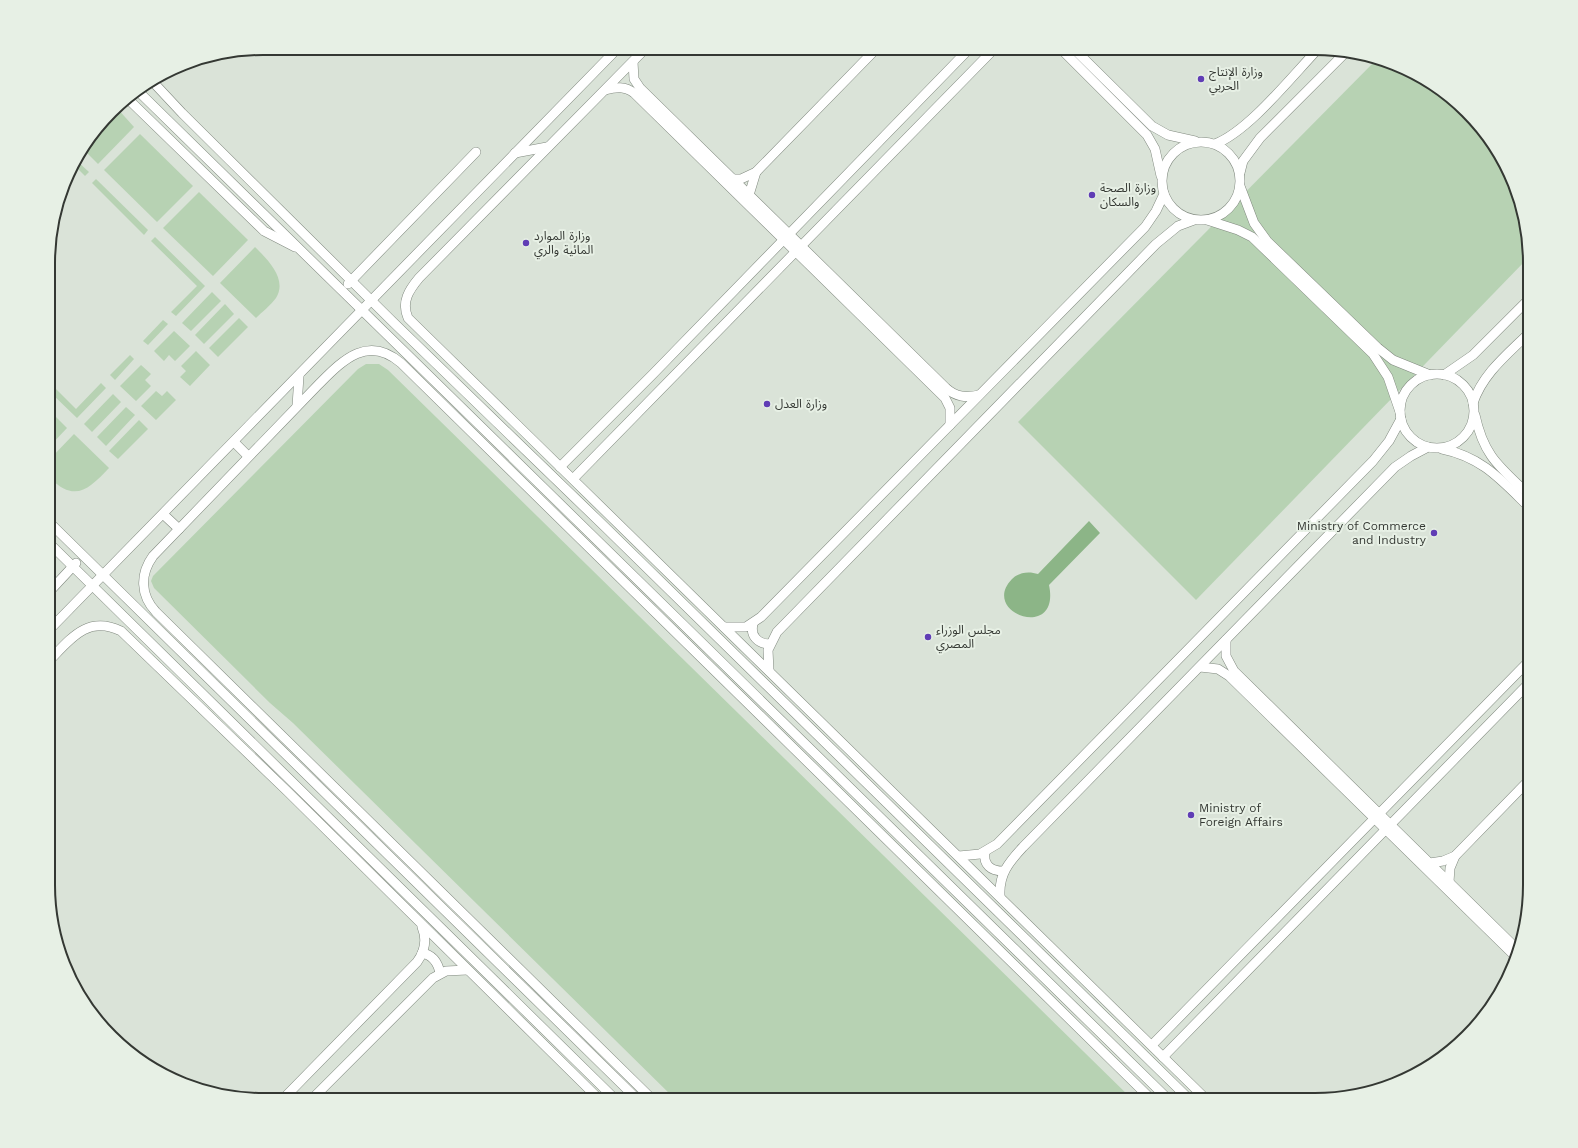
<svg xmlns="http://www.w3.org/2000/svg" width="1578" height="1148" font-family="'Work Sans','Noto Sans Arabic',sans-serif">
	<style>
		.green { fill: #b7d2b3 }
		.water { fill: #8cb587 }
		.lines { fill: none; stroke-linecap: round; stroke-linejoin: round }
		.minor-casing { stroke: #80897f; stroke-width: 10 }
		.minor { stroke: #fff; stroke-width: 9 }
		.poi-dot { fill: #603db5; stroke: #e7f0e5; stroke-width: 1.5 }
		.labels { text-anchor: middle; stroke-width: 4; stroke-linejoin: round; paint-order: stroke }
		.poi-label { font-size: 12px; fill: #343833; stroke: #e7f0e5; text-anchor: start }
		.rim { fill: none; stroke: #343833; stroke-width: 2 }
	</style>
	<rect width="100%" height="100%" fill="#dae3d8"/>
	<g class="green">
		<path d="M 1378,58 L 1385,59 L 1446,92 L 1486,132 L 1508,167 L 1530,249 L 1530,256 L 1196,600 L 1018,422 Z"/>
		<path d="M 116,107 L 134,127 L 98,164 L 84,150 Z"/>
		<path d="M 140,134 L 193,186 L 157,222 L 104,170 Z"/>
		<path d="M 76,160 L 89,172 L 85,176 L 73,164 Z"/>
		<path d="M 96,179 L 148,230 L 144,235 L 92,183 Z"/>
		<path d="M 199,192 L 248,240 L 213,276 L 163,228 Z"/>
		<path d="M 155,237 L 205,286 L 176,316 L 171,312 L 197,286 L 151,241 Z"/>
		<path d="M 255,247 C 267,259 288,279 276,298 C 271,305 262,312 256,318 L 220,283 Z"/>
		<path d="M 212,292 L 221,301 L 191,331 L 182,323 Z"/>
		<path d="M 225,304 L 234,314 L 204,344 L 195,335 Z"/>
		<path d="M 239,318 L 248,327 L 218,357 L 209,348 Z"/>
		<path d="M 163,320 L 168,324 L 148,345 L 143,341 Z"/>
		<path d="M 174,331 L 190,346 L 175,361 L 169,355 L 164,361 L 154,351 Z"/>
		<path d="M 196,351 L 210,365 L 190,386 L 180,377 L 186,371 L 181,366 Z"/>
		<path d="M 130,355 L 134,359 L 115,380 L 110,375 Z"/>
		<path d="M 366,364 L 379,364 L 388,370 L 1133,1100 L 676,1100 L 293,723 L 270,703 L 154,588 L 151,581 L 153,576 L 358,369 Z"/>
		<path d="M 141,365 L 151,374 L 145,380 L 151,386 L 136,401 L 120,386 Z"/>
		<path d="M 50,383 L 76,409 L 101,383 L 106,388 L 77,418 L 50,392 Z"/>
		<path d="M 156,391 L 162,396 L 167,391 L 176,400 L 156,420 L 141,406 Z"/>
		<path d="M 113,394 L 121,402 L 92,432 L 84,424 Z"/>
		<path d="M 126,407 L 135,415 L 106,446 L 97,437 Z"/>
		<path d="M 50,411 L 67,428 L 50,446 Z"/>
		<path d="M 139,420 L 148,429 L 118,459 L 109,451 Z"/>
		<path d="M 74,434 L 109,468 C 89,489 75,503 50,478 L 50,459 Z"/>
	</g>
	<path class="water" d="M 1089,521 L 1100,533 L 1049,585 C 1061,642 979,613 1012,579 C 1019,572 1029,571 1038,574 Z"/>
	<g class="lines">
		<defs>
			<g id="minor">
				<path d="M 646,48 L 419,278 C 409,290 401,302 408,318 L 1207,1100"/>
				<path d="M 1060,48 L 1147,135 L 1155,149 L 1161,176"/>
				<path d="M 1073,48 L 1152,126 L 1168,135 L 1195,141"/>
				<path d="M 633,62 L 634,79 L 640,88 L 946,388 C 956,397 966,398 979,395"/>
				<path d="M 153,82 L 182,113 L 393,322 L 605,527 L 1190,1100"/>
				<path d="M 605,90 C 616,87 625,86 634,93 L 945,398 L 950,408 L 950,425"/>
				<path d="M 138,91 L 1169,1100"/>
				<path d="M 127,98 L 264,231 L 295,247"/>
				<circle cx="1201" cy="181" r="39"/>
				<path d="M 1215,144 C 1249,131 1292,76 1319,48"/>
				<path d="M 515,153 L 547,147"/>
				<path d="M 1240,173 L 1243,161 L 1260,138 L 1346,52"/>
				<path d="M 733,179 L 741,179 L 756,172 L 877,48"/>
				<path d="M 1240,186 L 1254,223 L 1267,241 L 1378,348 L 1393,360 L 1430,375"/>
				<path d="M 749,195 L 756,172"/>
				<path d="M 1207,220 L 1238,230 L 1252,237 L 1373,354 L 1388,377 L 1400,412"/>
				<path d="M 348,284 L 476,152"/>
				<circle cx="1437" cy="411" r="37"/>
				<path d="M 1444,375 L 1473,355 L 1530,298"/>
				<path d="M 1473,403 C 1483,373 1508,354 1530,332"/>
				<path d="M 297,406 L 299,376"/>
				<path d="M 1475,415 C 1484,457 1500,467 1530,496"/>
				<path d="M 234,442 L 248,456"/>
				<path d="M 1442,449 C 1482,457 1501,480 1530,508"/>
				<path d="M 560,467 L 653,374 L 970,48"/>
				<path d="M 573,479 L 995,48"/>
				<path d="M 163,514 L 179,529"/>
				<path d="M 50,523 L 638,1100"/>
				<path d="M 50,544 L 616,1100"/>
				<path d="M 50,591 L 76,563"/>
				<path d="M 753,624 C 750,636 758,644 770,644"/>
				<path d="M 724,627 L 746,627 L 761,617 L 1145,227 L 1156,211 L 1164,194"/>
				<path d="M 50,629 L 618,48"/>
				<path d="M 1226,640 L 1226,656 L 1234,671 L 1519,951"/>
				<path d="M 50,660 C 71,638 88,615 121,631 L 287,791 L 600,1100"/>
				<path d="M 1200,667 L 1218,669 L 1229,676 L 1517,958"/>
				<path d="M 769,671 L 768,650 L 777,632 L 1156,244 L 1178,226 L 1194,220"/>
				<path d="M 985,852 C 983,865 991,871 1003,871"/>
				<path d="M 959,856 L 980,854 L 997,844 L 1373,461 L 1389,441 L 1401,419"/>
				<path d="M 1430,863 L 1443,861 L 1455,856"/>
				<path d="M 1449,882 L 1450,868 L 1455,856 L 1530,779"/>
				<path d="M 1000,895 C 999,874 1009,862 1023,847 L 1395,467 L 1411,456 L 1428,447"/>
				<path d="M 422,953 C 433,955 438,963 440,973"/>
				<path d="M 1152,1045 L 1530,660"/>
				<path d="M 1163,1057 L 1530,682"/>
				<path d="M 282,1100 L 417,962 C 425,951 427,939 422,927"/>
				<path d="M 311,1100 L 433,978 L 446,971 L 467,970"/>
				<path d="M 653,1100 L 156,612 C 140,595 140,574 153,556 L 318,385 C 342,361 367,334 401,363 L 1152,1100"/>
			</g>
		</defs>
		<use href="#minor" class="minor-casing"/>
		<use href="#minor" class="minor"/>
	</g>
	<g class="poi-dot">
		<circle cx="1201" cy="79" r="4"/>
		<circle cx="1092" cy="195" r="4"/>
		<circle cx="526" cy="243" r="4"/>
		<circle cx="767" cy="404" r="4"/>
		<circle cx="1434" cy="533" r="4"/>
		<circle cx="928" cy="637" r="4"/>
		<circle cx="1191" cy="815" r="4"/>
	</g>
	<g class="labels">
		<g class="poi-label">
			<text x="1209" y="76">وزارة الإنتاج<tspan x="1209" dy="14">الحربي</tspan></text>
			<text x="1100" y="192">وزارة الصحة<tspan x="1100" dy="14">والسكان</tspan></text>
			<text x="534" y="240">وزارة الموارد<tspan x="534" dy="14">المائية والري</tspan></text>
			<text x="775" y="408">وزارة العدل</text>
			<text x="1426" y="530" text-anchor="end">Ministry of Commerce<tspan x="1426" dy="14">and Industry</tspan></text>
			<text x="936" y="634">مجلس الوزراء<tspan x="936" dy="14">المصري</tspan></text>
			<text x="1199" y="812">Ministry of<tspan x="1199" dy="14">Foreign Affairs</tspan></text>
		</g>
	</g>
	<path d="M0 0H1578V1148H0ZM263 55H1315A208 208 0 0 1 1523 263V885A208 208 0 0 1 1315 1093H263A208 208 0 0 1 55 885V263A208 208 0 0 1 263 55Z" fill="#e7f0e5" fill-rule="evenodd"/>
	<path class="rim" d="M263 55H1315A208 208 0 0 1 1523 263V885A208 208 0 0 1 1315 1093H263A208 208 0 0 1 55 885V263A208 208 0 0 1 263 55Z"/>
</svg>
